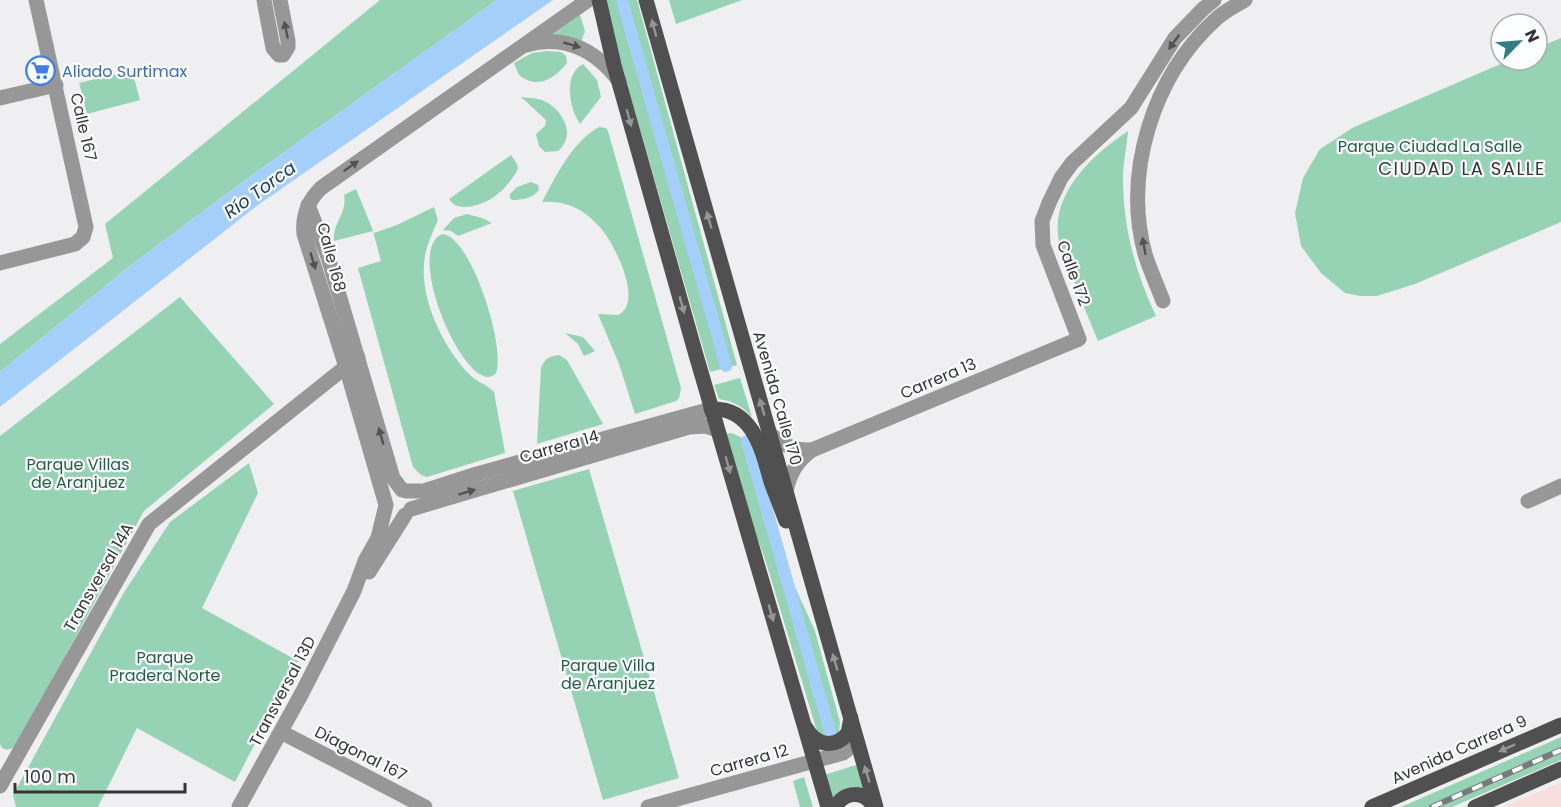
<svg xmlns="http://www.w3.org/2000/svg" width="1561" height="807" font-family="Poppins,sans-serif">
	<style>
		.education { fill: #f9dede }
		.green { fill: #96d2b4 }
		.water { fill: #a4cffb }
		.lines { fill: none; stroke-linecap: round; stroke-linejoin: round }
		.canal { stroke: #a4cffb; stroke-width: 12 }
		.minor { stroke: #989797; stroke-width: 15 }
		.major { stroke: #515050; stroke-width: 15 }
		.rail-casing { stroke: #79797b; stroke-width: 6 }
		.rail { stroke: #fcfdfe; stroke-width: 4; stroke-dasharray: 11; stroke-linecap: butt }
		.oneway { fill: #959596 }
		.oneway2 { fill: #525252 }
		.labels { text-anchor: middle; stroke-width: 4.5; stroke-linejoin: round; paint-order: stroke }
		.shop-label { font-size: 16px; fill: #366cbe; stroke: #fcfdfe; text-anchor: start }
		.street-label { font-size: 16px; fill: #343435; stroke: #fcfdfe }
		.park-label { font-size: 16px; fill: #225f45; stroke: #fcfdfe }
		.neighbourhood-label { font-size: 18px; letter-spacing: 1.5px; fill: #343435; stroke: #fcfdfe }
		.water-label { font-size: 18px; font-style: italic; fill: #163b5f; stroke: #fcfdfe }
	</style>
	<rect width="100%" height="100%" fill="#efeff1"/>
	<path class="education" d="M 1561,782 L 1561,807 L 1503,807 Z"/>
	<g class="green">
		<path d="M 380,0 L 497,0 L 244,181 L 135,262 L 0,372 L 0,344 L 113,258 L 105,224 Z"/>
		<path d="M 605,0 L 637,0 L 737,365 L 710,372 L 621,63 Z"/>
		<path d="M 669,0 L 742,0 L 676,24 Z"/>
		<path d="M 580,15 L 585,31 L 581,42 L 553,34 Z"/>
		<path d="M 1561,38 L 1561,222 L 1415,284 L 1377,296 L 1360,296 L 1345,293 L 1321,273 L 1301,246 L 1295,213 L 1303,178 L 1320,149 L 1354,127 L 1510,60 L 1537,60 L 1537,48 Z"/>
		<path d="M 547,51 L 561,52 L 566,56 L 567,63 C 554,79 538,90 519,75 L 514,63 L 532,53 Z"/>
		<path d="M 583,64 L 597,80 L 601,97 L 580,124 C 569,108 563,74 583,64 Z"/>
		<path d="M 132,70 L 140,100 L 87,114 L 79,83 Z"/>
		<path d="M 521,97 C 529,98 537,98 544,101 C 563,110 577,135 558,151 L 545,152 L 539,146 L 536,134 L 545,126 L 546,120 Z"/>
		<path d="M 599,127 L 606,128 L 608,131 L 681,388 L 679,398 L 676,401 L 635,414 L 619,364 L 598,314 L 618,315 C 643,303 617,251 606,235 C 600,226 591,218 583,212 C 571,204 556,201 542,202 C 556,176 572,142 599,127 Z"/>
		<path d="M 1128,131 C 1127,146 1123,162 1123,177 C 1123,227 1135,272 1156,316 L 1098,341 C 1089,319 1080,298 1072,276 C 1068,267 1062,257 1060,246 C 1047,196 1091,156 1128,131 Z"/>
		<path d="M 511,155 L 517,164 L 518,169 C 507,189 489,206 465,207 C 458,207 453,205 449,199 Z"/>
		<path d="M 531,182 L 538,185 L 539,190 C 533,198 522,200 512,200 L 510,198 L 510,194 L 517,187 Z"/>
		<path d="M 356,189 L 374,233 L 397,225 L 434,207 L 438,220 C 432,234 425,248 424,264 C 421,301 443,346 468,373 C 475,381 486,384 494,392 L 505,453 L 427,477 L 421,475 L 413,467 L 358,268 L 381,261 L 373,231 L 334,241 C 332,223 348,213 344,195 Z"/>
		<path d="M 467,214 L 482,218 L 492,223 L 458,236 L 451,231 L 443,230 L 454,218 Z"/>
		<path d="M 442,234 C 471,235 506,348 496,373 C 469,403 402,251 442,234 Z"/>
		<path d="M 180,297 L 274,404 L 144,511 L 16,747 L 7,750 L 2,748 L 0,744 L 0,436 Z"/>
		<path d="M 565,333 L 583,337 L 595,351 L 584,356 L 578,344 Z"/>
		<path d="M 559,355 L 567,360 L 603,424 L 537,444 L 541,368 C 545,359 548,356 559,355 Z"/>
		<path d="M 740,378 L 752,417 C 742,406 733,401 719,399 L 714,385 Z"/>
		<path d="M 732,433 L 748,441 L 757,454 L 795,587 L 815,631 L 840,722 L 839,732 L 832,740 L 818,733 L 816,728 L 765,559 L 740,493 L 723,434 Z"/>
		<path d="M 249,463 L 258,493 L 202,608 L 298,661 L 235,782 L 137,728 L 98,807 L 16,807 L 13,795 L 123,594 L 170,522 Z"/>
		<path d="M 589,469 L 679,778 L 603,800 L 513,491 Z"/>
		<path d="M 1561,737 L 1561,760 L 1452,807 L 1401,807 Z"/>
		<path d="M 859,764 L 866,788 L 847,788 L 831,799 L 824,775 Z"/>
		<path d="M 804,777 L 813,807 L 800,807 L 793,781 Z"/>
	</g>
	<path class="water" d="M 497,0 L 553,0 L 258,205 L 0,407 L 0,372 L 135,262 L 244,181 Z"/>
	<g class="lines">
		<g class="canal">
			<path d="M 622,0 L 726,366"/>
			<path d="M 747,441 L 831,735"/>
		</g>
		<g class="minor">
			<path d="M 264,0 L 273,48 L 279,55 L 283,55 L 288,47 L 288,41 L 280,0"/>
			<path d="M 526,45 C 564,34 596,50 619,81"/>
			<path d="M 0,98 L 56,85"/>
			<path d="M 308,205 L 327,254 L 393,478 L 402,490"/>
			<path d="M 0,263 L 75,244 L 83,237 L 86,227 L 36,0"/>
			<path d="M 1163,301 C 1157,285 1150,270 1145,254 C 1123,173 1153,76 1215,20 C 1223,12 1235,6 1245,0"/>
			<path d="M 770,434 C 782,445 795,451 812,450"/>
			<path d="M 406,491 L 424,491 L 477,474 L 711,409"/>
			<path d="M 786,491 C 790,473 797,461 812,450 L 1079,339 L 1043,245 L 1042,221 L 1049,203 L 1061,178 L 1072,163 L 1131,108 L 1175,38 L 1203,9 L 1214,0"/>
			<path d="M 1528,501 L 1561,486"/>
			<path d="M 411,509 L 689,427 L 705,426 L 717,430"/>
			<path d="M 369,572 L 405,515"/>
			<path d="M 281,732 L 425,807"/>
			<path d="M 0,786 L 149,524 L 358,357"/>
			<path d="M 239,807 L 302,693 L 354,591 L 365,561 L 378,538 L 386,505 L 346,367 L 304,234 C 302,215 308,201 321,188 L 588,0"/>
			<path d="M 648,807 L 843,753 L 857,742"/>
		</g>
		<g class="major">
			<path d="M 599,0 L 614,65 L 696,355 L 828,807"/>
			<path d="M 646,0 L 876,807"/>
			<path d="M 711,409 C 753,407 762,450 771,482 C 776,495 781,508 786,521"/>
			<path d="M 806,728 C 816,746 835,749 848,733 L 851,718"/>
			<path d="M 835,807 C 845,791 864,790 874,807"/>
			<path d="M 1372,807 L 1561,725"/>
			<path d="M 1475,807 L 1561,769"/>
		</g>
		<defs>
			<path id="rail" d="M 1432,807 L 1561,750"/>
		</defs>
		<use href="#rail" class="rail-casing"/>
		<use href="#rail" class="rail"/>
	</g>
	<defs><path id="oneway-solid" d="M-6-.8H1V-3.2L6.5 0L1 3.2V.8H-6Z" transform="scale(1.5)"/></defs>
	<g class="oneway">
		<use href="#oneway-solid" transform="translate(654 28) rotate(-105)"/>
		<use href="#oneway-solid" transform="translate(629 118) rotate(75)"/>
		<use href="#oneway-solid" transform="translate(709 220) rotate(-106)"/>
		<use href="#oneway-solid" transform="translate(682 305) rotate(74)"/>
		<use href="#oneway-solid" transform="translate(762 407) rotate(-106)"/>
		<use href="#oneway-solid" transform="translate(728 465) rotate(74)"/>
		<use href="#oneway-solid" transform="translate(771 613) rotate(74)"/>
		<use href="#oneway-solid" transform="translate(835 662) rotate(-106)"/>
		<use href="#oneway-solid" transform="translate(1507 748) rotate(156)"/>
		<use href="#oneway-solid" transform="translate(867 774) rotate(-106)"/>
	</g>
	<g class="oneway2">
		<use href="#oneway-solid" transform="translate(286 30) rotate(-102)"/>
		<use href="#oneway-solid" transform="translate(1174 42) rotate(126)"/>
		<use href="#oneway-solid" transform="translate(572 45) rotate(16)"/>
		<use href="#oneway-solid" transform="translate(351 166) rotate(-35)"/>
		<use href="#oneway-solid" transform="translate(1144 246) rotate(-100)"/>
		<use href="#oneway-solid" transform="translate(313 261) rotate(73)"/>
		<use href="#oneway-solid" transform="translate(381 436) rotate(-106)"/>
		<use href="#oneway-solid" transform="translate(467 492) rotate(-17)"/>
	</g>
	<defs>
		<symbol id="supermarket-ring" viewBox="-11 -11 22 22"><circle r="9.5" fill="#fcfdfe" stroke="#3f7fe0" stroke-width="1.5"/><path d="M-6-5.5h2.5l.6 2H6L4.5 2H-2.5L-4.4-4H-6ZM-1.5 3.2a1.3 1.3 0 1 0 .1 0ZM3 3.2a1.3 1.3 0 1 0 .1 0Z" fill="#3f7fe0"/></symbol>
	</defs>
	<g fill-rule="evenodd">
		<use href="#supermarket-ring" x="24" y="54" width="33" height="33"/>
	</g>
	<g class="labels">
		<g class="shop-label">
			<text x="62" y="77">Aliado Surtimax</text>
		</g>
		<g class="street-label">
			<text transform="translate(84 127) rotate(77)" y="6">Calle 167</text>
			<text transform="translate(332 257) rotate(75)" y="6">Calle 168</text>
			<text transform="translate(1074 273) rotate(70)" y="6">Calle 172</text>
			<text transform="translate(938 378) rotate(-23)" y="6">Carrera 13</text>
			<text transform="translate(778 398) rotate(74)" y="6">Avenida Calle 170</text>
			<text transform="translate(559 446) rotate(-16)" y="6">Carrera 14</text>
			<text transform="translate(98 577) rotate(-60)" y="6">Transversal 14A</text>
			<text transform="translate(282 691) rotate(-62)" y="6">Transversal 13D</text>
			<text transform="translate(1459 749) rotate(-24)" y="6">Avenida Carrera 9</text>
			<text transform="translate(361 753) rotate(27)" y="6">Diagonal 167</text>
			<text transform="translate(749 760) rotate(-16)" y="6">Carrera 12</text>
		</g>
		<g class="park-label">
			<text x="1430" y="152">Parque Ciudad La Salle</text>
			<text x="78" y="470">Parque Villas<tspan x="78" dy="18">de Aranjuez</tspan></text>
			<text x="165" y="663">Parque<tspan x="165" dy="18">Pradera Norte</tspan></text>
			<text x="608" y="671">Parque Villa<tspan x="608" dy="18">de Aranjuez</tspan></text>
		</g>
		<g class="neighbourhood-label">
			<text x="1462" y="175">CIUDAD LA SALLE</text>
		</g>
		<g class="water-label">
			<text transform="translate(260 190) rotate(-36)" y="6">Río Torca</text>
		</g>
	</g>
	<g transform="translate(1519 42) rotate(65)"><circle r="28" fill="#fcfdfe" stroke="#acadae" stroke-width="1.5"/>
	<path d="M0-4.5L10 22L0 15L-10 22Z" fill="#357d85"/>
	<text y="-9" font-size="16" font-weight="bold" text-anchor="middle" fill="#343435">N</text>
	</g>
	<path d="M15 783v9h170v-9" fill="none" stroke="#343435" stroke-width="3"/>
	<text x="24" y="783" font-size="18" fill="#343435" stroke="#fcfdfe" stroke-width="4.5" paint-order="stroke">100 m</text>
</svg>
